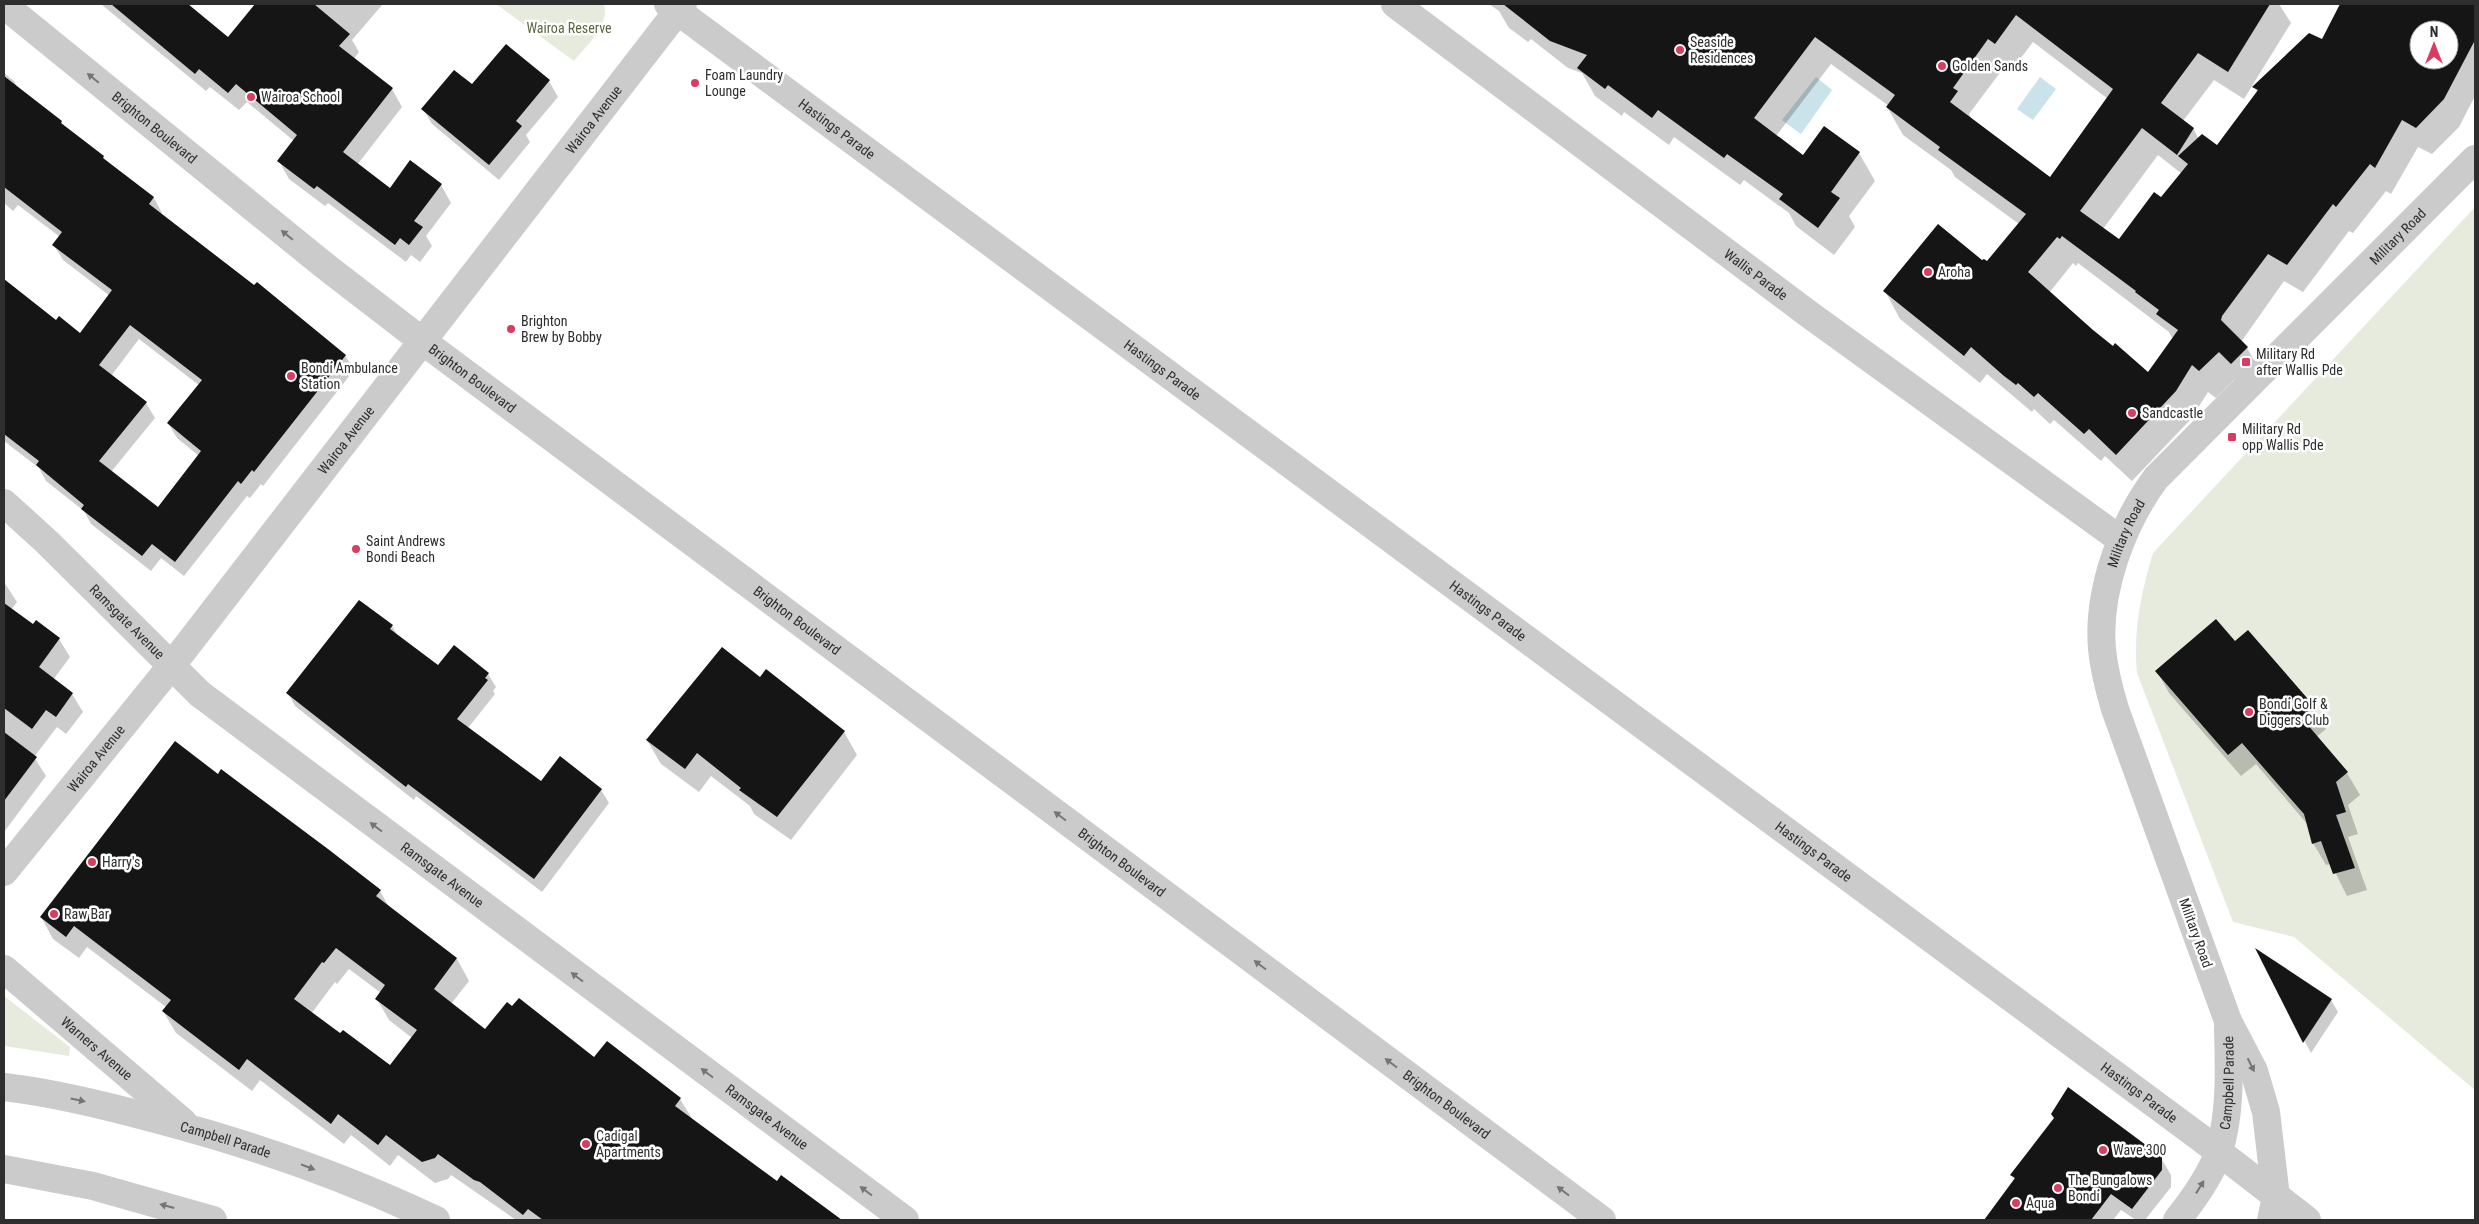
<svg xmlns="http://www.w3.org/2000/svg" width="2479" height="1224" font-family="'Roboto Condensed',sans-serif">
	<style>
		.green { fill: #e6ebdd }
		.water { fill: #cae2e9 }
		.shadow { fill: #0003; fill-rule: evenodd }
		.building { fill: #151515; fill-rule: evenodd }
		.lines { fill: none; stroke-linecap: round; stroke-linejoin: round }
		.minor { stroke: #cbcbcb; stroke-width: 28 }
		.oneway { fill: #757575 }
		.poi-dot { fill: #da3c60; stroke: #fff; stroke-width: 2 }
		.labels { text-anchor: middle; stroke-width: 5; stroke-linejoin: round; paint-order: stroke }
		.park-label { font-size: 14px; fill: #58673f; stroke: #fff }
		.poi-label { font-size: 14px; fill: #2e2e2e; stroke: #fff; text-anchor: start }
		.street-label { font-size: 14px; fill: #2e2e2e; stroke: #fff }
	</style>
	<rect width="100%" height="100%" fill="#fff"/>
	<g class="green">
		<path d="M 496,4 L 604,4 C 610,25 587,45 574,61 Z"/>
		<path d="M 2475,207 L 2475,1090 L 2294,937 L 2233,922 L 2137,673 C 2133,631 2141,593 2153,553 Z"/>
		<path d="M 4,996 L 70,1047 L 69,1056 L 4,1046 Z"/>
	</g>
	<g class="water">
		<path d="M 1816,77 L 1832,90 L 1801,134 L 1782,120 Z"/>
		<path d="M 2040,77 L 2056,89 L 2033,120 L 2017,109 Z"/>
	</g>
	<g class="shadow">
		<path d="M 101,4 L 186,4 L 228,39 L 257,4 L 383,4 L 352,40 L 359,52 L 354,59 L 392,89 L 402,107 L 357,165 L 390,190 L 441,185 L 451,203 L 426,236 L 432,246 L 420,262 L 411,255 L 406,262 L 328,203 L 325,206 L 289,179 L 279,161 L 294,141 L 247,102 L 239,110 L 210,87 L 206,91 Z"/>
		<path d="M 1489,4 L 1775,4 L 1782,9 L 1786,4 L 1856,4 L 1861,12 L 1868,4 L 1933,4 L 1953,19 L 1964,4 L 2071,4 L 2102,26 L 2116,4 L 2279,4 L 2291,23 L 2244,99 L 2214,80 L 2183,121 L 2193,128 L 2199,139 L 2217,147 L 2258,93 L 2254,87 L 2322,41 L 2341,4 L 2475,4 L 2475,96 L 2459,127 L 2432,154 L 2418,147 L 2391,194 L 2386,191 L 2353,233 L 2349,231 L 2303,292 L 2284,281 L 2241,342 L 2247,348 L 2263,376 L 2248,391 L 2235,379 L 2216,398 L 2208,392 L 2191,419 L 2132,481 L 2105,456 L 2101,461 L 2054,420 L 2050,424 L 2034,409 L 2032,412 L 1987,374 L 1980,383 L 1900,319 L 1885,291 L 1987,262 L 2019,224 L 1955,177 L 1951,170 L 1903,135 L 1887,107 L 1889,106 L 1831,64 L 1776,136 L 1803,156 L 1859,153 L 1875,181 L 1849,216 L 1855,227 L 1834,255 L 1796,226 L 1789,213 L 1744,180 L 1740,185 L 1674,137 L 1669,145 L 1624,112 L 1622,116 L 1595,96 L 1582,73 L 1568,68 L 1531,39 L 1528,42 L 1509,28 L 1499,11 ZM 2419,30 L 2449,30 L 2449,60 L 2419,60 ZM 2033,42 L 2108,99 L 2050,178 L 1973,121 L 1969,114 L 2005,66 L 2011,71 ZM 2158,155 L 2182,174 L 2161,199 L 2119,241 L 2103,229 ZM 2073,263 L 2076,266 L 2078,263 L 2169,332 L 2173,340 L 2148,374 L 2092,331 L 2049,293 Z"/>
		<path d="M 4,73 L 14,81 L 18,88 L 61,122 L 65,127 L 103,157 L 106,162 L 154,198 L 162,213 L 161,214 L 345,355 L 354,370 L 263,486 L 261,484 L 250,498 L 247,496 L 184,576 L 161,558 L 151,571 L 91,524 L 84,511 L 46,481 L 39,468 L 4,441 L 4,281 L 57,322 L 81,334 L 110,296 L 63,260 L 54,245 L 60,237 L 18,205 L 13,211 L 4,203 ZM 139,339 L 200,386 L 168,423 L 177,438 L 199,456 L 158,508 L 111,472 L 155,418 L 146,403 L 111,376 Z"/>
		<path d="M 549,81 L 558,97 L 526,135 L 530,142 L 499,180 L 432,124 L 423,109 L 472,86 Z"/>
		<path d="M 4,582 L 17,602 L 11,610 L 33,626 L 59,639 L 70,657 L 53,680 L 72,694 L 83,712 L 66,734 L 57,727 L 34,757 L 46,776 L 4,832 Z"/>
		<path d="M 392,626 L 399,638 L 438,667 L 488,674 L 496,687 L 493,691 L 495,694 L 468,728 L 542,783 L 601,790 L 609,803 L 542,892 L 416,796 L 414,800 L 295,706 L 288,693 Z"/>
		<path d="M 2247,631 L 2313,707 L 2326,729 L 2316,737 L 2347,773 L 2360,795 L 2348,805 L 2358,834 L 2348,837 L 2367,890 L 2347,896 L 2331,864 L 2326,865 L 2313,843 L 2308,825 L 2256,764 L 2241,776 L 2169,693 L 2157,671 L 2235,643 Z"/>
		<path d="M 760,678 L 844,732 L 857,755 L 791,840 L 754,814 L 750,806 L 711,776 L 699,792 L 661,764 L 647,740 Z"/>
		<path d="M 380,891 L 389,907 L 457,959 L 469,981 L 451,1004 L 486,1031 L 594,1059 L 607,1042 L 680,1099 L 693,1120 L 777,1183 L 839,1220 L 516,1220 L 451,1175 L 448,1179 L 435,1183 L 398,1155 L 390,1166 L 351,1135 L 344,1144 L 260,1080 L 252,1091 L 176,1033 L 163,1011 L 166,1007 L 87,947 L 79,958 L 53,939 L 41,917 ZM 349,969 L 381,993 L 377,999 L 389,1020 L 412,1038 L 390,1067 L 340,1035 L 311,1014 L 335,982 L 337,984 Z"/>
		<path d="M 2258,952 L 2331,1000 L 2338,1012 L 2311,1053 Z"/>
		<path d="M 2161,1158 L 2171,1175 L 2171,1187 L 2145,1220 L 2136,1220 L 2121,1210 L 2113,1220 L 1986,1220 L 2015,1180 L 2012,1175 Z"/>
	</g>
	<g class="building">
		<path d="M 111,4 L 188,4 L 228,37 L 255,4 L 314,4 L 350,34 L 339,46 L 393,88 L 343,152 L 390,188 L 410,160 L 442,184 L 414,221 L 423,227 L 409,245 L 400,238 L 395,245 L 317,186 L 314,189 L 277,161 L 297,135 L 236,84 L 228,93 L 199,69 L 195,74 Z"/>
		<path d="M 1503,4 L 2270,4 L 2228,72 L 2198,53 L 2161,103 L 2194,128 L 2177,155 L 2142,128 L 2080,211 L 2119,239 L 2154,192 L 2161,197 L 2188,164 L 2178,156 L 2202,134 L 2217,145 L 2258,90 L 2252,87 L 2309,33 L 2322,39 L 2340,4 L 2475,4 L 2475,40 L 2444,99 L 2416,128 L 2402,120 L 2375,168 L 2370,164 L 2336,207 L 2333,204 L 2287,265 L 2268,254 L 2222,316 L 2221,320 L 2248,347 L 2231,364 L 2219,352 L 2199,371 L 2192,365 L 2176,391 L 2116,455 L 2089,429 L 2084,434 L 2038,393 L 2034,397 L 2018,383 L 2016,385 L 2004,376 L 1971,347 L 1964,356 L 1883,291 L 1938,224 L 1982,260 L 1984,259 L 1987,261 L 2026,214 L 1938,150 L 1940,147 L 1886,107 L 1895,95 L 1815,37 L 1754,118 L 1803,155 L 1824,126 L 1860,152 L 1831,192 L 1840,198 L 1818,228 L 1779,199 L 1783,194 L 1727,154 L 1724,158 L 1658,110 L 1652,118 L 1608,85 L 1605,89 L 1577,68 L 1587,55 L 1550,41 ZM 2016,15 L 2113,89 L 2050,177 L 1950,102 L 1958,91 L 1953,88 L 1988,39 L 1995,44 ZM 2419,30 L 2449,30 L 2449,60 L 2419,60 ZM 2062,236 L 2136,291 L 2135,292 L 2159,310 L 2156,314 L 2178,330 L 2148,372 L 2115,343 L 2113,346 L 2093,330 L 2028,272 L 2057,237 L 2060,239 Z"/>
		<path d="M 506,44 L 550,80 L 516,121 L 522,126 L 489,165 L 421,109 L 454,70 L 472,84 Z"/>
		<path d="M 4,76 L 62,121 L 61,123 L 104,156 L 103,158 L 154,197 L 149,204 L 254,285 L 257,282 L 346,355 L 254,472 L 252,470 L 241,484 L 238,481 L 175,562 L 152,544 L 142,556 L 81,509 L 84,505 L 36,465 L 39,461 L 4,434 L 4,279 L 56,320 L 59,316 L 80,333 L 112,290 L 52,245 L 62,232 L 4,187 ZM 130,325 L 202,380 L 167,423 L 201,451 L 158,507 L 99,461 L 147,402 L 99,365 Z"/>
		<path d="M 359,600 L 393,625 L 390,629 L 438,665 L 454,645 L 489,673 L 485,678 L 488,680 L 457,719 L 541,781 L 560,756 L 602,789 L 534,879 L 408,784 L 406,787 L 286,693 Z"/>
		<path d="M 4,603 L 33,624 L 36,620 L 60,638 L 39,667 L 73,693 L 56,717 L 46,710 L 32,729 L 4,708 Z"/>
		<path d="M 2216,619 L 2235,641 L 2248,630 L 2314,706 L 2301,717 L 2348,772 L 2336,782 L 2346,812 L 2336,815 L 2355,868 L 2333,874 L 2321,841 L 2312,844 L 2304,814 L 2242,743 L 2228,755 L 2155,671 Z"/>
		<path d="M 722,647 L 760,677 L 766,669 L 845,731 L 777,817 L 739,790 L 741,788 L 697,753 L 685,769 L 646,740 Z"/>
		<path d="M 4,732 L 37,757 L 4,801 Z"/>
		<path d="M 175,741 L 218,774 L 221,769 L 328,849 L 381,890 L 376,896 L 457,958 L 434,989 L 485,1029 L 507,1002 L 512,1006 L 519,998 L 594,1057 L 607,1041 L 681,1098 L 675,1106 L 777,1181 L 781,1175 L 842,1220 L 543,1220 L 528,1209 L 523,1215 L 480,1182 L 474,1180 L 438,1154 L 435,1158 L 422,1162 L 386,1135 L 378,1145 L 338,1114 L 331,1124 L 247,1059 L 239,1070 L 162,1011 L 171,1000 L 74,926 L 66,937 L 40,917 ZM 336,948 L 385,985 L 375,999 L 417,1030 L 390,1065 L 343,1030 L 340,1033 L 294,999 L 322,962 L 324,963 Z"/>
		<path d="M 2255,948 L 2332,999 L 2303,1043 Z"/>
		<path d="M 2068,1087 L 2162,1157 L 2162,1170 L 2132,1209 L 2111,1194 L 2091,1220 L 1984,1220 L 2015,1178 L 2010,1175 L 2054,1118 L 2051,1114 Z"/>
	</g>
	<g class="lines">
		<g class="minor">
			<path id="s1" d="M 668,4 L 2202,1139 L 2307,1220"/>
			<path id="s2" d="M 1395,4 L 1810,315 L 2121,540"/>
			<path id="s3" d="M 4,5 L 325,266 L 421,340 L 1602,1220"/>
			<path id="s4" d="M 4,503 L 47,542 L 200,694 L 905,1220"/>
			<path id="s5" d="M 4,872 L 172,665 L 683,4"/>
			<path id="s6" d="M 4,969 L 183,1122"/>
			<path id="s7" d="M 4,1087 C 56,1093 108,1106 159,1120 C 254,1145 348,1178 436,1220"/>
			<path d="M 4,1169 L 93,1186 L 213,1220"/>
			<path id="s8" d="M 2177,1220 C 2193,1200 2211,1175 2219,1151 C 2231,1113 2229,1068 2228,1028"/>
			<path id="s9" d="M 2271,1220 L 2276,1197 L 2266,1112 L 2254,1071 L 2228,1021 L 2115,709 C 2109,689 2104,670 2102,649 C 2097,591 2122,524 2156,478 L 2475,159"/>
		</g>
	</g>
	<defs><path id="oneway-solid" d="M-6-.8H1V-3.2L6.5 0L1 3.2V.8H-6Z" transform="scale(1.25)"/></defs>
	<g class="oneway">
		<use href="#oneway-solid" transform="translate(93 78) rotate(-141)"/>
		<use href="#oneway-solid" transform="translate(287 235) rotate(-141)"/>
		<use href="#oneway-solid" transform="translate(1060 816) rotate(-143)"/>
		<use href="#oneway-solid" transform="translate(376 827) rotate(-143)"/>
		<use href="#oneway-solid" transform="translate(1260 965) rotate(-143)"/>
		<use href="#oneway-solid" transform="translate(577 977) rotate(-143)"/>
		<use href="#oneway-solid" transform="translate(1391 1063) rotate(-143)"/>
		<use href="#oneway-solid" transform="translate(2251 1065) rotate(64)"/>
		<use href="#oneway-solid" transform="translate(707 1073) rotate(-143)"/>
		<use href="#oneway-solid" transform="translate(78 1100) rotate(12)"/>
		<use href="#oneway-solid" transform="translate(308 1167) rotate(21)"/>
		<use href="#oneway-solid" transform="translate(2200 1187) rotate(-58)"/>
		<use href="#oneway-solid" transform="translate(866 1191) rotate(-143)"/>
		<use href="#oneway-solid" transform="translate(1563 1191) rotate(-143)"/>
		<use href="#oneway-solid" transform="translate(167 1206) rotate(-165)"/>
	</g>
	<g class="poi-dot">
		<circle cx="1680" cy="50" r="5"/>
		<circle cx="1942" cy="66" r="5"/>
		<circle cx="695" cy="83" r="5"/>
		<circle cx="251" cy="97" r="5"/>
		<circle cx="1928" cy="272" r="5"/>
		<circle cx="511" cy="329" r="5"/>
		<rect x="2241" y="357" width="10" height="10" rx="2.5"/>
		<circle cx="291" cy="376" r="5"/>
		<circle cx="2132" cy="413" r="5"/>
		<rect x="2227" y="432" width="10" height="10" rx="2.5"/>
		<circle cx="356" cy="549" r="5"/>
		<circle cx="2249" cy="712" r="5"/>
		<circle cx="92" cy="862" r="5"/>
		<circle cx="54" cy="914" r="5"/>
		<circle cx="586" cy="1144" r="5"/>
		<circle cx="2103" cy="1150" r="5"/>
		<circle cx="2058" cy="1188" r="5"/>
		<circle cx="2016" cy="1203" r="5"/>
	</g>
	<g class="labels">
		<g class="park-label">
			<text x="569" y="33">Wairoa Reserve</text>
		</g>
		<g class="poi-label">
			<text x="1690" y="47">Seaside<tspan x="1690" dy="16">Residences</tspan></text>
			<text x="1952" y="71">Golden Sands</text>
			<text x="705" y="80">Foam Laundry<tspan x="705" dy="16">Lounge</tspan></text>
			<text x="261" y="102">Wairoa School</text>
			<text x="1938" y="277">Aroha</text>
			<text x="521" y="326">Brighton<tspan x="521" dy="16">Brew by Bobby</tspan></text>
			<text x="2256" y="359">Military Rd<tspan x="2256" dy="16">after Wallis Pde</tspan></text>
			<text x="301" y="373">Bondi Ambulance<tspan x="301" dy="16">Station</tspan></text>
			<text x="2142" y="418">Sandcastle</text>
			<text x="2242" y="434">Military Rd<tspan x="2242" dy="16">opp Wallis Pde</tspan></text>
			<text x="366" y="546">Saint Andrews<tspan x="366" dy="16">Bondi Beach</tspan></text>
			<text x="2259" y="709">Bondi Golf &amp;<tspan x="2259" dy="16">Diggers Club</tspan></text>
			<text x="102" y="867">Harry's</text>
			<text x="64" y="919">Raw Bar</text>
			<text x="596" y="1141">Cadigal<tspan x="596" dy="16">Apartments</tspan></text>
			<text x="2113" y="1155">Wave 300</text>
			<text x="2068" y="1185">The Bungalows<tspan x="2068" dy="16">Bondi</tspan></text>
			<text x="2026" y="1208">Aqua</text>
		</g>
		<g class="street-label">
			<text dy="5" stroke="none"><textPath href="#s5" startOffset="956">Wairoa Avenue</textPath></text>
			<text dy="5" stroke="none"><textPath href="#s3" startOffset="194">Brighton Boulevard</textPath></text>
			<text dy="5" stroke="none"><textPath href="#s1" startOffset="210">Hastings Parade</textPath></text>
			<text dy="5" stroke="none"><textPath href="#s9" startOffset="1126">Military Road</textPath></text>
			<text dy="5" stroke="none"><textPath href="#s2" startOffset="451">Wallis Parade</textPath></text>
			<text dy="5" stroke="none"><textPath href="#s1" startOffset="615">Hastings Parade</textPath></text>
			<text dy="5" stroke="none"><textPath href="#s3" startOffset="599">Brighton Boulevard</textPath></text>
			<text dy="5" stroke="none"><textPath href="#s5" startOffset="551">Wairoa Avenue</textPath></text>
			<text dy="5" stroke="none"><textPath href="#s9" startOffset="721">Military Road</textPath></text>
			<text dy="5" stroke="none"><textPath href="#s1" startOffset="1020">Hastings Parade</textPath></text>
			<text dy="5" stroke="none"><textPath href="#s3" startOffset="1004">Brighton Boulevard</textPath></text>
			<text dy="5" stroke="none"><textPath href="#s4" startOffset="171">Ramsgate Avenue</textPath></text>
			<text dy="5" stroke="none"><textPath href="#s5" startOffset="146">Wairoa Avenue</textPath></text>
			<text dy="5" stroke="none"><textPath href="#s1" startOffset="1425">Hastings Parade</textPath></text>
			<text dy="5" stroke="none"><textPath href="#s3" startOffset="1409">Brighton Boulevard</textPath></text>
			<text dy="5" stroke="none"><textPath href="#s4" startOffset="576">Ramsgate Avenue</textPath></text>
			<text transform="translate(2196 933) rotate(70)" y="5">Military Road</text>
			<text dy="5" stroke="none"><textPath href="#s6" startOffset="122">Warners Avenue</textPath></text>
			<text dy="5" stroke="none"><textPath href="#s8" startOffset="150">Campbell Parade</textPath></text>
			<text dy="5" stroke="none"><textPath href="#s1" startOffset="1830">Hastings Parade</textPath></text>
			<text dy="5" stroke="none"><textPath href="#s3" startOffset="1814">Brighton Boulevard</textPath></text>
			<text dy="5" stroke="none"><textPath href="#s4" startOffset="981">Ramsgate Avenue</textPath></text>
			<text dy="5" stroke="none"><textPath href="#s7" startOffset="228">Campbell Parade</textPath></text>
		</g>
	</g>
	<rect width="2479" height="1224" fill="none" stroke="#2e2e2e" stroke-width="10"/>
	<g transform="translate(2434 45)"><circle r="24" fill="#ffffff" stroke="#ababab"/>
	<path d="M0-4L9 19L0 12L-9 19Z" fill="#da3c60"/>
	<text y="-8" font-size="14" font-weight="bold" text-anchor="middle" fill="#2e2e2e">N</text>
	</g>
</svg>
